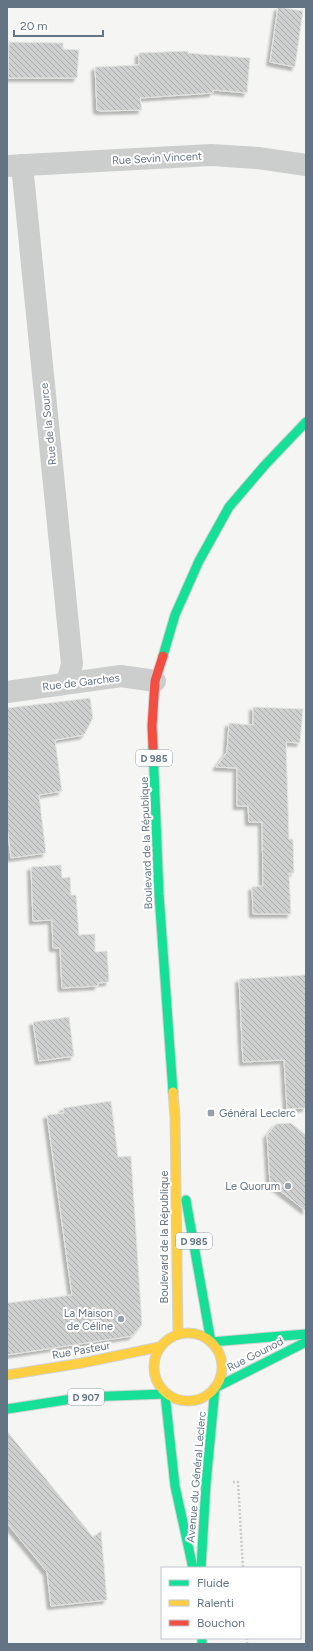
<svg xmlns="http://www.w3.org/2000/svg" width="313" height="1651" font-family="Figtree,sans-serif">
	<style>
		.building { fill: url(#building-back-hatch); stroke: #e4e4e2; filter: url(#shadow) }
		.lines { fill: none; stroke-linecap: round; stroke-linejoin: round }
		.fast-casing { stroke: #d1d3d3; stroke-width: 11 }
		.slow-casing { stroke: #d1d3d3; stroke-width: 11 }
		.jam-casing { stroke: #d1d3d3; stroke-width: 11 }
		.path { stroke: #cacacb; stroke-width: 2.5; stroke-dasharray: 2 2; stroke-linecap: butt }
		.street { stroke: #cccece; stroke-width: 22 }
		.fast { stroke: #16e098; stroke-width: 9 }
		.slow { stroke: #ffcf43; stroke-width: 9 }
		.jam { stroke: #f24e42; stroke-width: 9 }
		.poi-dot { fill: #96a1ab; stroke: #fff; stroke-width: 1.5 }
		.labels { text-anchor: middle; stroke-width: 4; stroke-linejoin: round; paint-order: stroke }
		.shield { fill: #fff; stroke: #929ea9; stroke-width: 1 }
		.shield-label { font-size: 10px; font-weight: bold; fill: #637484 }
		.street-label { font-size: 11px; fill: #637484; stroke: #fff }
		.poi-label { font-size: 11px; fill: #637484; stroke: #fff; text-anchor: end }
	</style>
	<defs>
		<pattern id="building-back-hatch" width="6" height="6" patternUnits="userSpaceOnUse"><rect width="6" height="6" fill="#ced0d0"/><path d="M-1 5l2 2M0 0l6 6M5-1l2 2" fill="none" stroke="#abadae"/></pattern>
		<filter id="shadow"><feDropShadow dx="-3.5" dy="3.5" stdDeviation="1" flood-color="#0004"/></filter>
	</defs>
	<rect width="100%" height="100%" fill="#f5f5f3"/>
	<g class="building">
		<path d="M 278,7 L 303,11 L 295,67 L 270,62 Z"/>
		<path d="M 9,42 L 63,43 L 63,49 L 79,50 L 77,78 L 8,78 Z"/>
		<path d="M 188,51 L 188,53 L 250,58 L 247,93 L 213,90 L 213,93 L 140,98 L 142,110 L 101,111 L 97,110 L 95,67 L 139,65 L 139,53 Z"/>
		<path d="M 90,698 L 93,718 L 84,735 L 55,740 L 62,791 L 39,795 L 46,853 L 11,858 L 7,826 L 7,708 Z"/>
		<path d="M 253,707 L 303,709 L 300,743 L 286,742 L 289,839 L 293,839 L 294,873 L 289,873 L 291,914 L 253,914 L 252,887 L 263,886 L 262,822 L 249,822 L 248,806 L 237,806 L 237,768 L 216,767 L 227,752 L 229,723 L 253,725 Z"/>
		<path d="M 61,865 L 62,878 L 70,877 L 71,895 L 76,895 L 79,935 L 95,934 L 95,952 L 107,951 L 109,982 L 98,983 L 98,986 L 62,988 L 60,948 L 53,948 L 52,920 L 33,921 L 31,867 Z"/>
		<path d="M 306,975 L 306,1108 L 287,1109 L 284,1060 L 243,1062 L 239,979 Z"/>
		<path d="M 69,1017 L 74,1056 L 39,1061 L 33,1022 Z"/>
		<path d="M 111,1101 L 118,1157 L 131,1156 L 142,1325 L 132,1336 L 7,1355 L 7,1303 L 72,1295 L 47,1115 L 64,1113 L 63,1108 Z"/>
		<path d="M 291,1123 L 306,1135 L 306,1211 L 270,1183 L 267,1135 L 276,1124 Z"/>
		<path d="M 7,1431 L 93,1537 L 101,1531 L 107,1600 L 51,1606 L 47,1572 L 7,1523 Z"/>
	</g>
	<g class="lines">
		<defs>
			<g id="fast">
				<path d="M 163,656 L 175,615 L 199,561 L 229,507 L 265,465 L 306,422"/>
				<path d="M 153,747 L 159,894 L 173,1092"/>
				<path d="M 186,1200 L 211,1342"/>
				<path d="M 211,1342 L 306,1334"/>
				<path d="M 215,1388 L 306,1342"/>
				<path d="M 165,1394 L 175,1486 L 193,1568"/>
				<path d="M 7,1409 L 85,1397 L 165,1394"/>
				<path d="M 201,1568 L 206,1484 L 215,1388"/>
				<path d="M 202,1638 L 202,1644"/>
			</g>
			<g id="slow">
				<path d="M 173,1092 L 175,1117 L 178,1334"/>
				<circle cx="188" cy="1367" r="34"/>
				<path d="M 7,1375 L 82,1363 L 159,1347"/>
			</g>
			<path id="jam" d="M 153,747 L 152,726 L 155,681 L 163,656"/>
		</defs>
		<use href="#fast" class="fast-casing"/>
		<use href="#slow" class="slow-casing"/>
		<use href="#jam" class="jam-casing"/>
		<g class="path">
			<path d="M 233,1482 L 238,1482 L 243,1568"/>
			<path d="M 247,1638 L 247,1644"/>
		</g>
		<g class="street">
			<path d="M 22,165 L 72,664 L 67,683"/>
			<path d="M 7,166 L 211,155 L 258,158 L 306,165"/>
			<path d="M 7,692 L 121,676 L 155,681"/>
		</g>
		<use href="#fast" class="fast"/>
		<use href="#slow" class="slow"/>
		<use href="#jam" class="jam"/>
	</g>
	<g class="poi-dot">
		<rect x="207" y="1109" width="8" height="8" rx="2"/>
		<circle cx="288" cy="1186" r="4"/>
		<circle cx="121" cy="1319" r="4"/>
	</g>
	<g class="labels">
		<g class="shield">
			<rect x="136" y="750" width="36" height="16" rx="3"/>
			<rect x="176" y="1233" width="36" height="16" rx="3"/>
			<rect x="68" y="1389" width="36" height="16" rx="3"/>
		</g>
		<g class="shield-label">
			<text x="154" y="762">D 985</text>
			<text x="194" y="1245">D 985</text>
			<text x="86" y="1401">D 907</text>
		</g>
		<g class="street-label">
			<text transform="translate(157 158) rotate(-3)" y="4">Rue Sevin Vincent</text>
			<text transform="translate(48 424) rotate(-96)" y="4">Rue de la Source</text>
			<text transform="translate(81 682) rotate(-7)" y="4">Rue de Garches</text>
			<text transform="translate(146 843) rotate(-92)" y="4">Boulevard de la République</text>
			<text transform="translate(164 1237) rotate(-90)" y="4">Boulevard de la République</text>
			<text transform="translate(81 1350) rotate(-10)" y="4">Rue Pasteur</text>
			<text transform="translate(255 1354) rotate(-27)" y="4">Rue Gounod</text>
			<text transform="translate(196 1477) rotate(-85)" y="4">Avenue du Général Leclerc</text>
		</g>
		<g class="poi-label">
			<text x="219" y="1117" text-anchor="start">Général Leclerc</text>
			<text x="280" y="1190">Le Quorum</text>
			<text x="113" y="1317">La Maison<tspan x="113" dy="13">de Céline</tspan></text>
		</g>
	</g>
	<rect width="313" height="1651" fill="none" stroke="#637484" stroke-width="16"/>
	<rect x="161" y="1567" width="140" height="72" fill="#ffffff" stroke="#c1c7ce"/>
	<rect x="169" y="1580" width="20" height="6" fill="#16e098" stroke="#c1c7ce"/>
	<text x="197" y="1587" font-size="12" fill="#637484">Fluide</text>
	<rect x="169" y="1600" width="20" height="6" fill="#ffcf43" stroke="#c1c7ce"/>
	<text x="197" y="1607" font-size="12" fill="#637484">Ralenti</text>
	<rect x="169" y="1620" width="20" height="6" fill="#f24e42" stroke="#c1c7ce"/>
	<text x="197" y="1627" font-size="12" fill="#637484">Bouchon</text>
	<path d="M14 30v6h89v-6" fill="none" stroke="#637484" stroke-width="2"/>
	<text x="20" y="30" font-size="12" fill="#637484" stroke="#ffffff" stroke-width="3" paint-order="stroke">20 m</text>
</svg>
